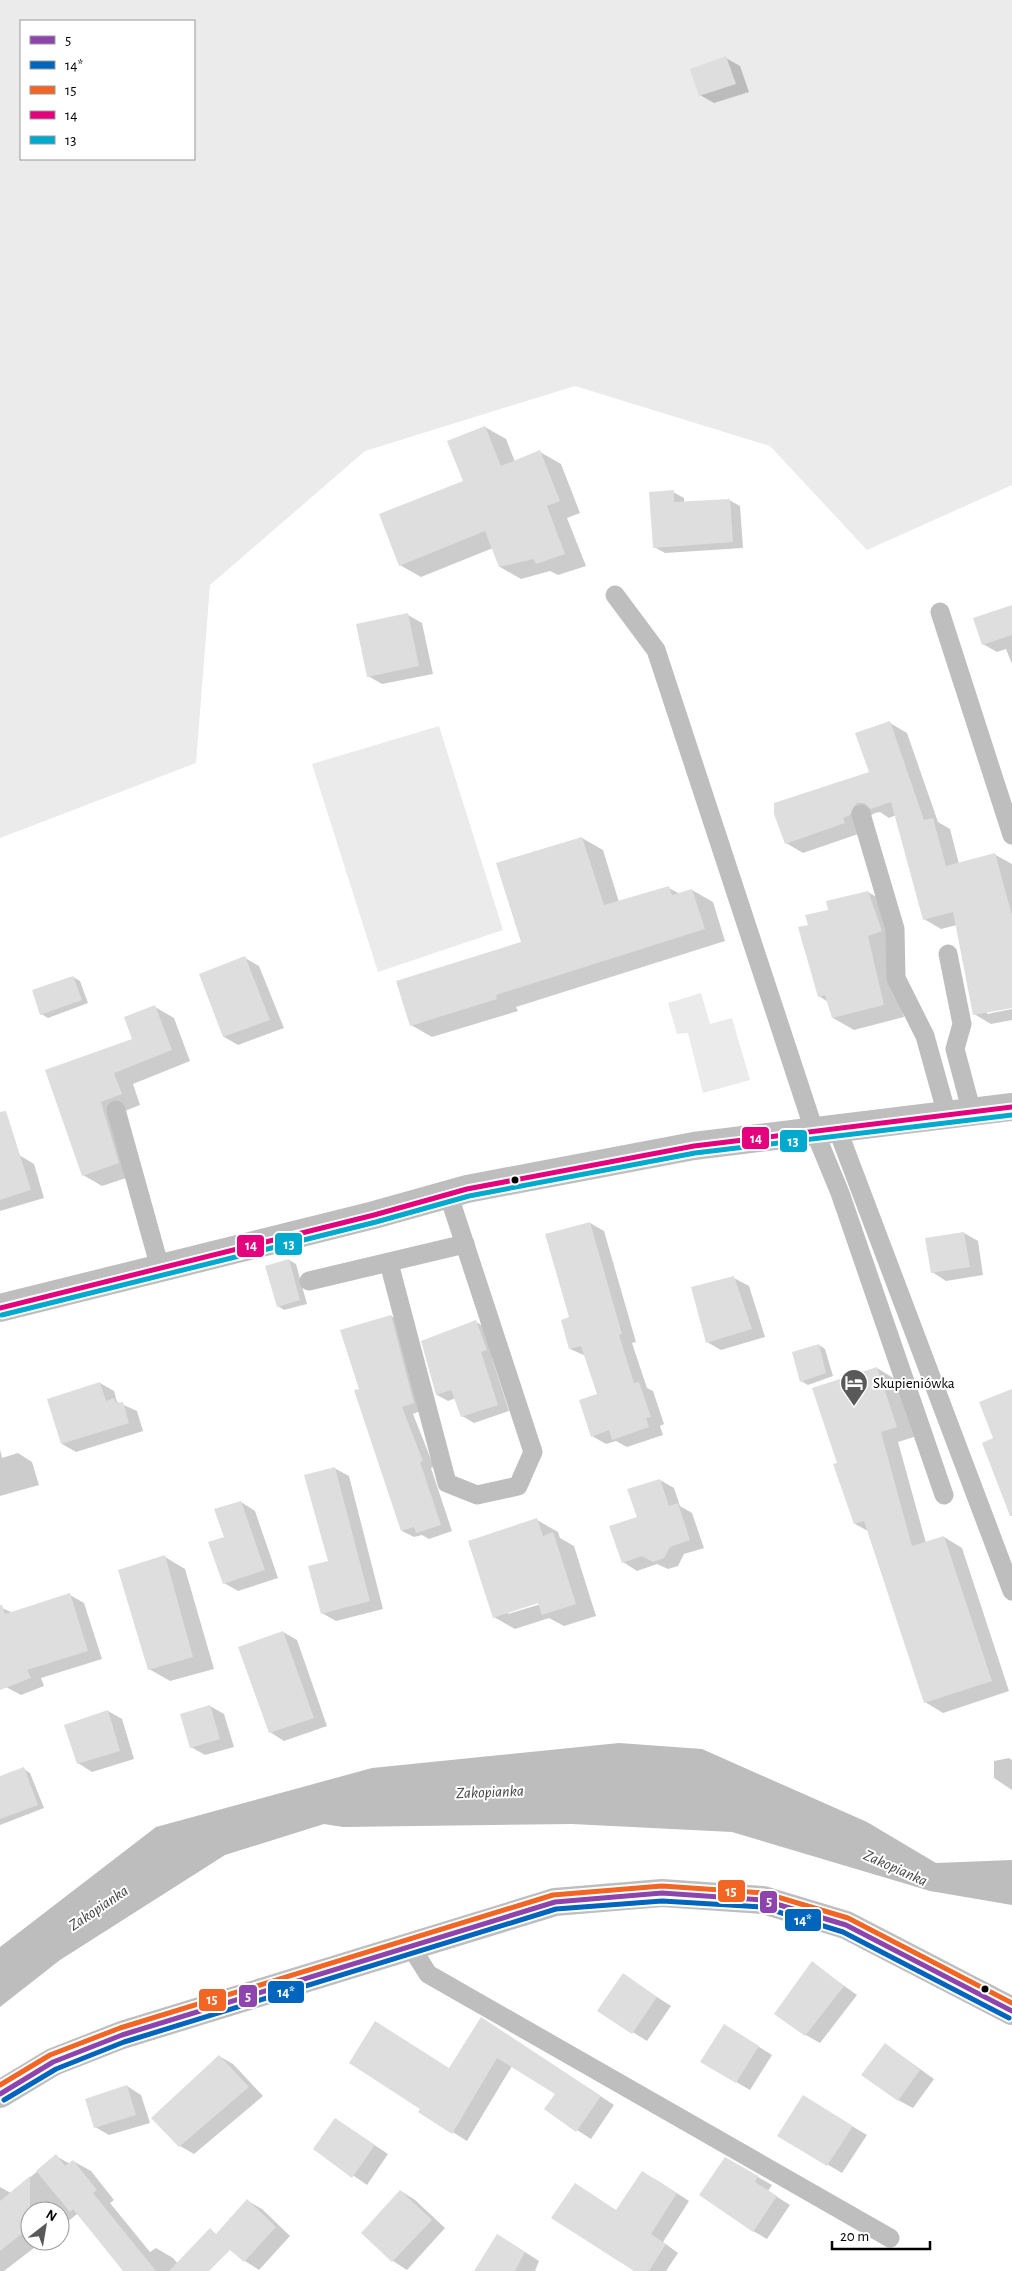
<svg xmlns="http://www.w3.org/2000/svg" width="1012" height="2271" font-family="'Alegreya Sans',sans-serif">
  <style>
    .green { fill: #ebebeb; fill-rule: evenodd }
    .water { fill: #bdbdbd }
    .shadow { fill: #0003; fill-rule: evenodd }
    .building { fill: #dedede }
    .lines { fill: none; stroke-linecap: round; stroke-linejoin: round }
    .lane { stroke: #bebebe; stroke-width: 19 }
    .street { stroke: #bebebe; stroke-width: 28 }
    .bus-1-casing { stroke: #fff; stroke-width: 9 }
    .bus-2-casing { stroke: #fff; stroke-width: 9 }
    .bus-3-casing { stroke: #fff; stroke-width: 9 }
    .bus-4-casing { stroke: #fff; stroke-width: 9 }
    .bus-5-casing { stroke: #fff; stroke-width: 9 }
    .bus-1 { stroke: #8e44ad; stroke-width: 5 }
    .bus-2 { stroke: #0065bd; stroke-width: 5 }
    .bus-3 { stroke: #f26522; stroke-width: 5 }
    .bus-4 { stroke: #e5007d; stroke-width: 5 }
    .bus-5 { stroke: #00a9ce; stroke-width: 5 }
    .bus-dot { fill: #000; stroke: #fff; stroke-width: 2 }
    .labels { text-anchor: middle; stroke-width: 4; stroke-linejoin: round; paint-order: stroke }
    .poi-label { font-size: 15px; fill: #000; stroke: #fff; text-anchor: start }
    .water-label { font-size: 16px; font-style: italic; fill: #424242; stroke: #fff }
    .line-badge { stroke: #fff; stroke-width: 2 }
    .badge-label { font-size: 14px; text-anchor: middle; font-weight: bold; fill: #fff }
  </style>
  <rect width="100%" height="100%" fill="#fff"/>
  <!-- green -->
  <g class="green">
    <path d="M0,0H1012V485L867,550L770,446L575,386L365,451L210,585L196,763L0,838ZM21,21H194V159H21Z"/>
    <path d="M439,726L503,930L378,972L312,764Z"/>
    <path d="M701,993L710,1024L732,1018L750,1080L703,1093L688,1033L677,1034L668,1003Z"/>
  </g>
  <!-- water -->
  <path class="water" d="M619,1743L702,1749L867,1822L936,1863L1012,1860V1905L930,1891L732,1832L572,1824L343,1827L324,1824L225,1855L60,1960L0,2007V1947L156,1827L372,1768Z"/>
  <!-- shadow -->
  <g class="shadow">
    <path d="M726,58L740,66L749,92L714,103L700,95Z"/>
    <path d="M485,427L506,439L515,462L540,452L561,464L580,513L567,518L586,566L558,575L550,571L521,579L500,567L493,548L421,577L400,565L465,481Z"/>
    <path d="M673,492L684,498V503L729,500L740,506L743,548L665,553L654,547Z"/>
    <path d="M1012,606V664L1006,649L997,652L983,644Z"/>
    <path d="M408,615L422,623L433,674L382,684L368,676Z"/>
    <path d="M890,723L907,733L938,822L950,829L959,864L994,854L1012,864V1007L987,1011V1014L1012,1009V1020L991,1024L974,1014L957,925L941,929L924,919L896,815L889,818L880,812L875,813L870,816L861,833L803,853L786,843L870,772Z"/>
    <path d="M582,838L603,850L619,902L669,888L680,894L692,890L713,902L725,941L516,1007L518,1011L432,1037L411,1025L522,943L498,864Z"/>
    <path d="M868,892L889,904L888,947L904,1017L854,1030L833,1018L828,1002L819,996L809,925L829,911Z"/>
    <path d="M245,958L259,966L284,1028L238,1045L224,1037Z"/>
    <path d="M73,977L80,981L88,1003L48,1018L41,1014Z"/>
    <path d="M155,1007L174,1018L190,1061L133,1084L140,1105L120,1113L138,1174L102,1186L83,1175L46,1070L134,1040Z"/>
    <path d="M19,1155L34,1164L44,1198L0,1211V1157Z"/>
    <path d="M590,1223L604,1231L636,1342L632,1343L647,1388L653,1391L664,1424L660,1426L663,1435L627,1447L616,1441L606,1444L592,1436L598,1395L586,1356L570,1349L571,1318Z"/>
    <path d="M964,1233L978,1241L983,1275L946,1281L932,1272Z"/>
    <path d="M289,1260L296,1264L307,1304L284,1310L278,1306Z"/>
    <path d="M734,1278L749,1286L765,1337L721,1350L707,1342Z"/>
    <path d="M391,1316L402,1323L425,1409L413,1414L434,1467L431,1468L452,1531L429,1539L422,1535L414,1537L402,1531L360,1389Z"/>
    <path d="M476,1322L487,1328L498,1356L492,1358L509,1411L474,1423L462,1416L456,1398L448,1401L437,1395Z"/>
    <path d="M819,1345L825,1349L833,1376L808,1385L801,1381Z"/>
    <path d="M877,1368L895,1379L914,1437L898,1442L926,1543L944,1537L962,1548L1009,1691L943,1713L925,1702L868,1531L855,1524L839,1464Z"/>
    <path d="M100,1383L114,1391L117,1402L137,1411L143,1431L76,1452L62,1444Z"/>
    <path d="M0,1449L2,1458L18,1453L32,1462L39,1485L0,1496Z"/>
    <path d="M334,1468L349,1476L383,1609L336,1621L322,1613L330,1561Z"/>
    <path d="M660,1480L674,1488L680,1506L692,1513L704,1548L684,1554L678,1566L668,1569L657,1564L637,1571L623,1562L638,1518Z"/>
    <path d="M241,1502L255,1511L278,1578L238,1591L224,1583L226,1537Z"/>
    <path d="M537,1520L558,1532L560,1538L574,1546L596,1616L564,1626L549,1618L515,1629L494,1617ZM543,1600L544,1603L508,1614V1612Z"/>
    <path d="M165,1557L185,1569L214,1669L170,1681L149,1669Z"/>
    <path d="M70,1595L84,1603L102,1659L41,1678L44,1686L21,1695L6,1687L0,1671V1607L13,1613Z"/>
    <path d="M283,1632L297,1640L327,1726L284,1741L270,1732Z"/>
    <path d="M210,1706L224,1714L234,1747L205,1755L191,1747Z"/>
    <path d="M108,1711L122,1719L134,1759L92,1772L78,1763Z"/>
    <path d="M1009,1758L1012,1760V1790L994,1778V1761Z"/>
    <path d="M24,1769L30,1773L44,1808L0,1825V1778Z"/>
    <path d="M812,1963L857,1995L820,2043L806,2035Z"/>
    <path d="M623,1975L671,2006L647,2041L599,2011Z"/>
    <path d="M495,2027L614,2105L591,2139L577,2130L557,2094L512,2066L467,2141L420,2112Z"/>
    <path d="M738,2034L772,2055L750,2090L702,2062Z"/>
    <path d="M885,2044L934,2079L913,2108L898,2100Z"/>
    <path d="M219,2056L233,2064L263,2096L194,2154L180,2146Z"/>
    <path d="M127,2086L141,2095L150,2123L109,2135L95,2127Z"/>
    <path d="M803,2097L867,2135L842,2173L779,2136Z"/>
    <path d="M335,2119L388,2154L367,2185L315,2149Z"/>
    <path d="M56,2156L70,2164L73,2161L91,2171L114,2200L110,2203L150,2252L156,2248L173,2258L184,2271H124L81,2217L77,2214L60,2228V2211H30V2241H43L4,2271H0V2187L11,2193Z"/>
    <path d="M725,2158L772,2185L768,2191L790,2205L767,2239L753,2231Z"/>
    <path d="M655,2179L689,2201L663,2242L678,2253L666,2271H636L617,2211Z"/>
    <path d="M401,2191L415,2200L445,2228L407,2270L393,2261L363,2233Z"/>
    <path d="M248,2201L262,2209L290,2236L259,2270L245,2261L216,2235Z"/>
    <path d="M498,2235L539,2261L535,2271H476Z"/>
  </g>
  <!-- building -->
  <g class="building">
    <path d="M726,56L736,84L699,96L690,69Z"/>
    <path d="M485,426L501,466L540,450L560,501L547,506L565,554L536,564L533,559L499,567L485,531L399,566L379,514L463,481L447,441Z"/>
    <path d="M674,490V502L730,499L733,542L653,548L649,492Z"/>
    <path d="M1012,605V635L982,645L973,618Z"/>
    <path d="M408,613L419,666L367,677L356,624Z"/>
    <path d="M890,721L924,820L933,818L946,866L995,853L1012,915V1008L973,1015L953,912L923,920L891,802L871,809L864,803H857L853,807L850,815L843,818L845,823L785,844L774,814V803L869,772L855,733Z"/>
    <path d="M582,837L604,905L669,886L672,895L692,889L705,929L496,995L497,999L410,1026L396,981L521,942L496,863Z"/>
    <path d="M868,891L882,931L868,936L884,1005L832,1018L825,995L818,997L798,927L808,925L805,915L828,910L826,901Z"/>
    <path d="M245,956L270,1020L223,1037L199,974Z"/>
    <path d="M73,976L82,1000L40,1015L32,990Z"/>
    <path d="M155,1005L172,1050L114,1073L122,1094L101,1102L119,1163L82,1176L45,1070L132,1039L124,1017Z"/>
    <path d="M6,1111L31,1190L0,1200V1112Z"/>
    <path d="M590,1222L622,1334L619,1335L634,1383L639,1382L651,1417L646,1418L649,1427L612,1440L609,1430L591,1437L579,1400L597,1394L581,1346L569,1349L561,1320L569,1317L545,1234Z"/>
    <path d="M964,1232L970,1267L931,1273L925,1238Z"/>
    <path d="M289,1259L300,1300L277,1307L265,1266Z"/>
    <path d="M734,1276L752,1329L706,1343L691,1287Z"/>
    <path d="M391,1315L414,1403L402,1407L423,1461L420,1462L441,1525L416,1533L414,1527L401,1531L354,1390L359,1389L340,1330Z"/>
    <path d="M476,1320L487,1350L481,1352L498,1405L461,1417L451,1390L436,1395L421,1341Z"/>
    <path d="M819,1344L826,1373L800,1382L792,1352Z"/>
    <path d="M877,1367L897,1427L881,1432L912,1546L944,1536L992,1681L924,1703L864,1521L854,1524L833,1464L837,1463L812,1388Z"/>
    <path d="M100,1382L106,1401L114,1398L116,1403L123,1402L129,1423L61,1444L47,1399Z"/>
    <path d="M1012,1389V1516H1010L982,1443L993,1438L979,1402Z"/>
    <path d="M335,1467L370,1601L321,1614L308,1566L328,1561L304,1475Z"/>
    <path d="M660,1479L669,1506L678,1503L690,1540L670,1547L664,1558L653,1562L642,1556L622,1563L609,1526L637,1517L627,1489Z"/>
    <path d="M241,1501L265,1570L223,1584L208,1542L224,1537L214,1509Z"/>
    <path d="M537,1518L543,1536L553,1532L576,1604L542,1615L538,1603L493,1618L468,1541Z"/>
    <path d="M165,1555L193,1657L148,1670L118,1570Z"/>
    <path d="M70,1593L88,1651L27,1670L31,1678L0,1690V1605H2L5,1614Z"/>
    <path d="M283,1631L314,1718L269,1733L238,1647Z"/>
    <path d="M210,1705L220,1739L190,1748L180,1714Z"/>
    <path d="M108,1710L120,1751L77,1764L64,1725Z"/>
    <path d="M24,1767L38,1805L0,1819V1776Z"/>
    <path d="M812,1961L844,1986L805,2036L774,2014Z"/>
    <path d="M623,1973L657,1997L632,2034L597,2011Z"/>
    <path d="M481,2017L601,2096L576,2132L544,2109L555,2094L497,2058L452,2134L418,2112L420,2109L349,2063L375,2021L449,2068Z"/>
    <path d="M724,2024L759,2046L736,2083L700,2062Z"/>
    <path d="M885,2043L920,2070L898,2101L861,2075Z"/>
    <path d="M219,2055L249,2087L179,2147L151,2118Z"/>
    <path d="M127,2085L136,2115L94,2128L85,2099Z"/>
    <path d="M803,2095L853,2126L827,2166L777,2136Z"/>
    <path d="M335,2118L375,2145L352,2178L313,2149Z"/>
    <path d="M56,2154L65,2166L73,2160L97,2190L93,2193L156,2271H123L73,2209L70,2212L36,2171Z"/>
    <path d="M725,2157L758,2176L755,2182L777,2196L753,2232L699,2195Z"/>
    <path d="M642,2171L677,2193L651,2234L666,2244L649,2271H634L551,2218L575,2183L616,2210Z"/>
    <path d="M30,2176V2227L0,2251V2201Z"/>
    <path d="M400,2190L432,2220L392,2262L361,2233Z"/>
    <path d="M247,2199L276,2227L244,2262L230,2250L209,2271H169L210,2228L216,2234Z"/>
    <path d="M497,2234L525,2252L515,2271H474Z"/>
  </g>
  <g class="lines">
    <!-- lane -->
    <g class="lane">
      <path d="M615,595L656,650L814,1130L840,1193L944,1495"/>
      <path d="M940,612L1012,835"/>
      <path d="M861,814L895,929L896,978L925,1036L947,1115"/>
      <path d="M948,954L962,1024L955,1049L972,1113"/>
      <path d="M116,1110L160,1268"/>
      <path d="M837,1128L1012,1591"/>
      <path d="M389,1263L447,1483L477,1495L518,1486L533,1452L448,1193"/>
      <path d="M309,1281L465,1244"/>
      <path d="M411,1947L428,1974L890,2238"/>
    </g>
    <!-- street -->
    <g class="street">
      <path d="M0,1308L374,1215L467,1189L694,1146L1012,1107"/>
      <path d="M0,2094L53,2062L122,2035L555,1902L662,1893L763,1900L846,1925L1012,2011"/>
    </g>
    <defs>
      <path id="bus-1" d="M0,2094L53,2062L122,2035L555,1902L662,1893L763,1900L846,1925L1012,2011"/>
      <path id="bus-2" d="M4,2100L56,2069L124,2042L556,1909L662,1901L762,1907L843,1932L1009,2018"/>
      <path id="bus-3" d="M0,2085L50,2055L120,2028L553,1895L662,1886L764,1893L848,1918L1012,2003"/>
      <path id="bus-4" d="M0,1308L374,1215L467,1189L694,1146L1012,1107"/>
      <path id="bus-5" d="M2,1315L376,1222L469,1196L695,1153L1012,1115"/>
    </defs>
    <!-- bus-1 casing -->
    <use href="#bus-1" class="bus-1-casing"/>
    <!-- bus-2 casing -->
    <use href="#bus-2" class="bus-2-casing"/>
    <!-- bus-3 casing -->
    <use href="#bus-3" class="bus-3-casing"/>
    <!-- bus-4 casing -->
    <use href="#bus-4" class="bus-4-casing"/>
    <!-- bus-5 casing -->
    <use href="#bus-5" class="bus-5-casing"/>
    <!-- bus-1 -->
    <use href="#bus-1" class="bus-1"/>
    <!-- bus-2 -->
    <use href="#bus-2" class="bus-2"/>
    <!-- bus-3 -->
    <use href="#bus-3" class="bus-3"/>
    <!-- bus-4 -->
    <use href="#bus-4" class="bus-4"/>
    <!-- bus-5 -->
    <use href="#bus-5" class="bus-5"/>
  </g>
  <!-- icons -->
  <defs>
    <symbol id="hotel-pin" viewBox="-11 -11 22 30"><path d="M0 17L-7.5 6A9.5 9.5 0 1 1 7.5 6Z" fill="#595959" stroke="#fff"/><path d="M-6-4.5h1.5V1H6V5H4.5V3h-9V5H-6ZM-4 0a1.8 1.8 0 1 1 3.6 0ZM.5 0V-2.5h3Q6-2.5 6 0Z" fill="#fff"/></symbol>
  </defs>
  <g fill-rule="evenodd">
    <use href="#hotel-pin" x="838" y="1367" width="32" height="43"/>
  </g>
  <!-- markers -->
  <g class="bus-dot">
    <circle cx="515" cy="1180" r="4.5"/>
    <circle cx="985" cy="1989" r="4.5"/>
  </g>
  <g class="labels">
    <!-- poi labels -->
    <g class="poi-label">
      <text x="873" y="1388">Skupieniówka</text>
    </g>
    <!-- water labels -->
    <g class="water-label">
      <text transform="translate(490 1791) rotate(-2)" y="6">Zakopianka</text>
      <text transform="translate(896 1867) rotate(24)" y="6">Zakopianka</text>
      <text transform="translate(98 1907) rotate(-34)" y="6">Zakopianka</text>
    </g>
  </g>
  <g class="line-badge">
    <rect x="741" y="1126" width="29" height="24" rx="5" fill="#e5007d"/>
    <rect x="779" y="1129" width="29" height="24" rx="5" fill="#00a9ce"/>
    <rect x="274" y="1232" width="29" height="24" rx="5" fill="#00a9ce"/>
    <rect x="236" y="1234" width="29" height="24" rx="5" fill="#e5007d"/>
    <rect x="717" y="1879" width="29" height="24" rx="5" fill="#f26522"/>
    <rect x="759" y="1890" width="19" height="24" rx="5" fill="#8e44ad"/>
    <rect x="784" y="1908" width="38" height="24" rx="5" fill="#0065bd"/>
    <rect x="267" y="1980" width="38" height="24" rx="5" fill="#0065bd"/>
    <rect x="238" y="1984" width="20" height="24" rx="5" fill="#8e44ad"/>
    <rect x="198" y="1988" width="29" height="24" rx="5" fill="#f26522"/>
  </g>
  <g class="badge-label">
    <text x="756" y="1143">14</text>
    <text x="793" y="1146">13</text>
    <text x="289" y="1249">13</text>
    <text x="251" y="1250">14</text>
    <text x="731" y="1896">15</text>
    <text x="769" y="1906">5</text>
    <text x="803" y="1925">14*</text>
    <text x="286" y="1997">14*</text>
    <text x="248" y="2001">5</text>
    <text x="212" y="2004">15</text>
  </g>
  <!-- legend -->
  <rect x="20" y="20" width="175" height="140" fill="#ffffff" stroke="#999999"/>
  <rect x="30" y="36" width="25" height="8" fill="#8e44ad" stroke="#999999"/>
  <text x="65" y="45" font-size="15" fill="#000000">5</text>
  <rect x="30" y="61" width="25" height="8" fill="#0065bd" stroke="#999999"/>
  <text x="65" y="70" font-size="15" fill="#000000">14*</text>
  <rect x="30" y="86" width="25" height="8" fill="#f26522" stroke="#999999"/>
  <text x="65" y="95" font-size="15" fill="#000000">15</text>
  <rect x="30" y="111" width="25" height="8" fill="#e5007d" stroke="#999999"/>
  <text x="65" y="120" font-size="15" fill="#000000">14</text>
  <rect x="30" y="136" width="25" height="8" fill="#00a9ce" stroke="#999999"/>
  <text x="65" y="145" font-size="15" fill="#000000">13</text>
  <!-- north arrow -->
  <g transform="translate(45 2226) rotate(31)"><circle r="24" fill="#ffffff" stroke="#999999"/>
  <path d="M0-4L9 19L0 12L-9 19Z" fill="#595959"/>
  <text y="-8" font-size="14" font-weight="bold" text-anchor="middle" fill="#000000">N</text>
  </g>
  <!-- scale -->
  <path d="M832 2241v8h98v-8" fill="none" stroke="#000000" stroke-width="2.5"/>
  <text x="840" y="2241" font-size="15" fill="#000000" stroke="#ffffff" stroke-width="4" paint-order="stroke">20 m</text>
</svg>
